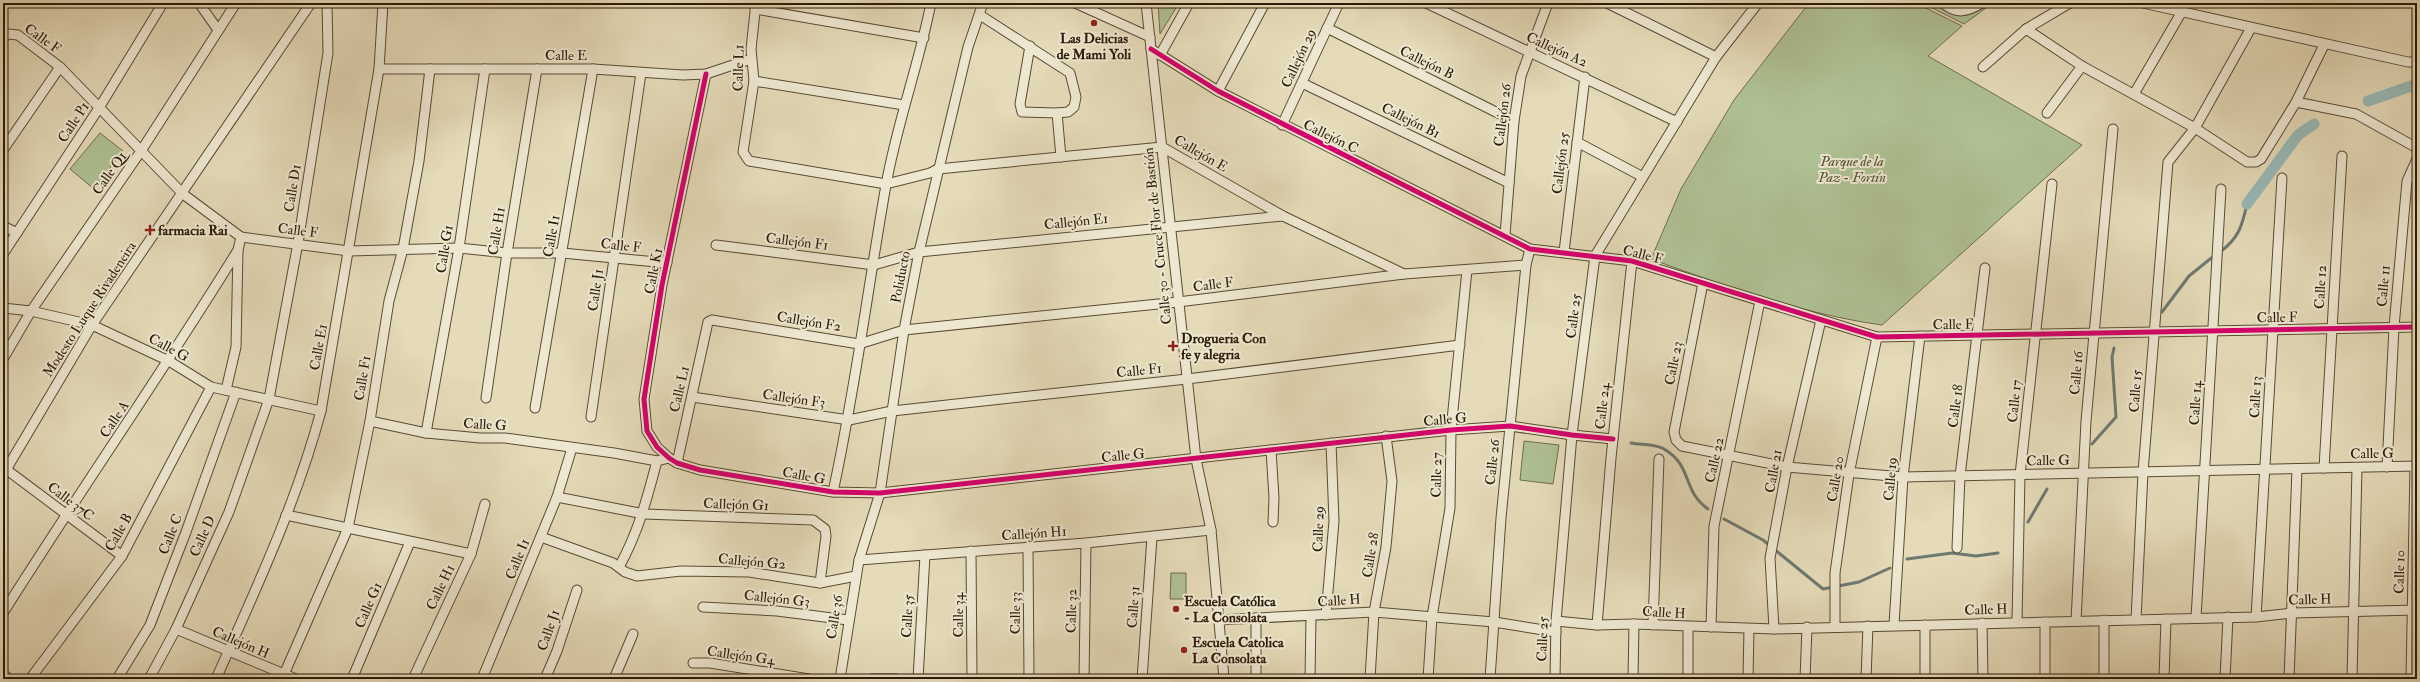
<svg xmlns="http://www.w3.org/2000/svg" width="2420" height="682" font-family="'IM FELL Double Pica',serif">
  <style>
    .green { fill: #afc194; stroke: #6e6e4e }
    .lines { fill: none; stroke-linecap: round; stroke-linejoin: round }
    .stream { stroke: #6d7971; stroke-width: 3 }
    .canal { stroke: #98b9b7; stroke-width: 11 }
    .street-casing { stroke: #5a4a34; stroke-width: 11 }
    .street { stroke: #eee8d2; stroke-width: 9 }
    .cycleway-casing { stroke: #eee8d2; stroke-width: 8 }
    .cycleway { stroke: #d6006c; stroke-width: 5 }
    .poi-dot { fill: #8f2418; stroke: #eee8d2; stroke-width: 1.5 }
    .labels { text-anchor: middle; stroke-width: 4; stroke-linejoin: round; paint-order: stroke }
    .street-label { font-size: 14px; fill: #2c1a07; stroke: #eee8d2 }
    .poi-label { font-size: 14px; font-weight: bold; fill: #2c1a07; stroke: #eee8d2; text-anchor: start }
    .park-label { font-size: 14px; font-style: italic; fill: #534c31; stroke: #eee8d2 }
  </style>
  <rect width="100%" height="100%" fill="#e5dbb9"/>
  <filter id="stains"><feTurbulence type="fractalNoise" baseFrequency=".005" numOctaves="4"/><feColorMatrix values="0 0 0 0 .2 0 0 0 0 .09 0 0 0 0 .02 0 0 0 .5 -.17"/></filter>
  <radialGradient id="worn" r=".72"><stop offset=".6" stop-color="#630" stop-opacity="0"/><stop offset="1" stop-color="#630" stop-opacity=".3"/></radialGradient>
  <!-- green -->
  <g class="green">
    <path d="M1158,3H1179L1160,34Z"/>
    <path d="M1809,3H1916L1962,26L1928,56L2082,145L1882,325C1803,314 1725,286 1651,259L1681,189L1734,100Z"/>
    <path d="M1922,3H1993L1964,24Z"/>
    <path d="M100,133L123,151L94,189L70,169Z"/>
    <path d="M1524,441L1559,445L1553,484L1520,480Z"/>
    <path d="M1171,573H1186V599H1170Z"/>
  </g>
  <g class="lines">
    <!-- stream -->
    <g class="stream">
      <path d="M3,11L10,3"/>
      <path d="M2220,252C2239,238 2242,226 2247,204"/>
      <path d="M2162,312L2189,276L2215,255"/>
      <path d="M1631,443C1641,445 1656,444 1664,449C1693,466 1682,491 1708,509"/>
      <path d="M2092,444L2116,417L2112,357L2114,348"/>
      <path d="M1724,519L1763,540L1823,589L1859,582L1890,568"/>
      <path d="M2028,522L2047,489"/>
      <path d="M1907,559L1952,553L1976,556L1998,553"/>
    </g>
    <!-- canal -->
    <g class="canal">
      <path d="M2368,101L2417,84"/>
      <path d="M2247,204L2298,135L2314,124"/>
    </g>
    <defs>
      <g id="street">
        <path d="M199,3L218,30"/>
        <path d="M756,3L751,49L754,81L743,152L749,161L886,184L930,173L938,169L1162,147L1283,216L1404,274"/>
        <path d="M1075,3L1150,37"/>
        <path d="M1146,3L1196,459L1211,530L1224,679"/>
        <path d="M1426,3L1677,122"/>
        <path d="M1607,3L1716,57"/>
        <path d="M1943,3C1956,15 1967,12 1982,3"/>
        <path d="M2143,3L2408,62H2417"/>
        <path d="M755,9L924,38"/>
        <path d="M980,15L1070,73L1076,97L1074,107L1068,112L1057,113L1022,112L1020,104L1030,46"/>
        <path d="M1327,28L1514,121"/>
        <path d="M2026,29L2082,66L2195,128L2251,28"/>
        <path d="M3,38L8,34L18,35L60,67L183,194L241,237L349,251L459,248L507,253H562L667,263"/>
        <path d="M1151,49L1218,91L1530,249L1632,261L1877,337L2417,327"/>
        <path d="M1160,55L1189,3"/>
        <path d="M1983,67L2026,29L2070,3"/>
        <path d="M379,69H593L683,75L706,74L751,59"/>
        <path d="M706,74L662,285L644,399L647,431L657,447L669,458L677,463L700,470L833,492L880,493L1451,430L1510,426L1572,435L1613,439"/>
        <path d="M754,81L904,105"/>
        <path d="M1302,83L1509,183"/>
        <path d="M1218,91L1265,3"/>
        <path d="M2134,94L2181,13"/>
        <path d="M2296,102L2356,114L2417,148"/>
        <path d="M1057,113L1061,157"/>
        <path d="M2047,113L2082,66"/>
        <path d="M1282,125L1339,3"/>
        <path d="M1577,142L1643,177"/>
        <path d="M3,150L60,67"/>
        <path d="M3,226L17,233"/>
        <path d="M1505,235L1514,121L1521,76L1548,3"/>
        <path d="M716,245L874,265L919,252L1283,216"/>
        <path d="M1564,252L1585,77"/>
        <path d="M3,254L99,108L163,3"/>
        <path d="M1703,283L1674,432L1676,440L1682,446L1787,467L1903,477L2417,466"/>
        <path d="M3,308L31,311L92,325L169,361L211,387L321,411"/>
        <path d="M3,359L31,311L141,151L236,3"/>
        <path d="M226,390L236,347L238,250"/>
        <path d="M692,397L849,420L892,411L1187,379L1460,345"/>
        <path d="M486,398L507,253L537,69"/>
        <path d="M535,408L593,69"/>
        <path d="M591,417L641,73"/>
        <path d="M370,421L426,433L480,438H505L614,453L657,461L669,458"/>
        <path d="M426,433L459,248L485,69"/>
        <path d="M1271,450L1274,498L1273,522"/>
        <path d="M677,463L708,322L712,320L859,344L904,330L1178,302L1404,274L1526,265"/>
        <path d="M3,467L122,556"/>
        <path d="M2387,467L2394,327L2407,181L2417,159"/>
        <path d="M2324,468L2342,156"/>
        <path d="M3,475L92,325L311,3"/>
        <path d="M833,492C855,391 868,287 886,185C897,123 919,64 931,3"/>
        <path d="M557,497L644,514L813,520L825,529L826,536L820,583"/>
        <path d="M286,515L471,554"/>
        <path d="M541,537L613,563L625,572L637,576L681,571L749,572L820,583L856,576"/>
        <path d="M1028,547L1029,679"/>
        <path d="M1957,548L1960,476L1985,268"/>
        <path d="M971,551L972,679"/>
        <path d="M859,560L1086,543L1211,530"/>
        <path d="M619,567C638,533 647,499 657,461"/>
        <path d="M703,607L777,611L848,620"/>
        <path d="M3,613C80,491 162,373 238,250L241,237"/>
        <path d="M1326,615L1334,521L1331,443"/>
        <path d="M2256,617L2282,178"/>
        <path d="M1256,618V679"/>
        <path d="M2196,618L2221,189"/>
        <path d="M1219,620L1374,612L1494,622L1556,632"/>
        <path d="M2104,620V679"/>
        <path d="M2136,620L2143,472L2168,162L2195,128L2247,162H2256L2261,159L2296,102L2324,45"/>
        <path d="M1556,621L1597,625L1634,624L1774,629L2256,617L2292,613L2417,610"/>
        <path d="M2076,621L2086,421L2113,129"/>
        <path d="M2017,622L2020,475L2052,184"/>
        <path d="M1982,623L1983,679"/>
        <path d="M1597,625L1611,458L1632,261"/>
        <path d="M1653,625L1659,459"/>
        <path d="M1894,625L1903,477L1920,336"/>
        <path d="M1925,625V679"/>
        <path d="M1711,627L1714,526L1760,301"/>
        <path d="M1835,627V573L1849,474L1877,337"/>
        <path d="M176,629L296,679"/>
        <path d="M1774,629L1770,558L1787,467L1821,320"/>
        <path d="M693,663H710L809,679"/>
        <path d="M3,674L9,679"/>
        <path d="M30,679L122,556L211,387"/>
        <path d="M117,679L150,625L186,532L236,392"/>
        <path d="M149,679L176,629L229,512L269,399L298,243L328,53L327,3"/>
        <path d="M216,679C255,591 296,504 321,411L379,69L383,3"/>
        <path d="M282,679L348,528L370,421L389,301L403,249L419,161L430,69"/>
        <path d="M352,679L410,542"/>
        <path d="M413,679L471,554L485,504"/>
        <path d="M482,679L557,497L572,448"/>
        <path d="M545,679L557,651L577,590"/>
        <path d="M614,679L633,634"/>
        <path d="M840,679L859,560L880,493L904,330L919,252L968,47L983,3"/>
        <path d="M871,679H897"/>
        <path d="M918,679L925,555"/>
        <path d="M1084,679L1086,543"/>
        <path d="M1142,679L1152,537"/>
        <path d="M1310,679L1311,616"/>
        <path d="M1370,679L1374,612L1386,547L1392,481L1386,436"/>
        <path d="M1428,679L1432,617L1450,508L1451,430L1467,270"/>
        <path d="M1490,679L1501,518L1526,265L1530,249"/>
        <path d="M1555,679L1556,621L1572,435L1595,256L1716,57L1758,3"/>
        <path d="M1633,679L1634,624"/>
        <path d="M1688,679V627"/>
        <path d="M1748,679L1749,629"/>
        <path d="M1805,679L1807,627"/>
        <path d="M1866,679L1868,626"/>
        <path d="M2045,679V622"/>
        <path d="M2164,679L2166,619"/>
        <path d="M2225,679L2228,617"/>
        <path d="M2289,679L2297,469"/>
        <path d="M2352,679L2357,468"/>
        <path d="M2411,679L2415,466"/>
      </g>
    </defs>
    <!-- street casing -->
    <use href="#street" class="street-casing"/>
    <!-- street -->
    <use href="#street" class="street"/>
    <defs>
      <g id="cycleway">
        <path d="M1151,49L1218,91L1530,249L1632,261L1877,337L2417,327"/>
        <path d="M706,74L662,285L644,399L647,431L657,447L669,458L677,463L700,470L833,492L880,493L1451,430L1510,426L1572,435L1613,439"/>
      </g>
    </defs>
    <!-- cycleway casing -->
    <use href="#cycleway" class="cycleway-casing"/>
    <!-- cycleway -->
    <use href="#cycleway" class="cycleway"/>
  </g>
  <!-- markers -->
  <g class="poi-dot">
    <circle cx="1094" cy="23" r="4"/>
    <path d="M148 224h4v4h4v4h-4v4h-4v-4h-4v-4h4z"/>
    <path d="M1171 340h4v4h4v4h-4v4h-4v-4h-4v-4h4z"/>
    <circle cx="1176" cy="609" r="4"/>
    <circle cx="1184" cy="650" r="4"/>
  </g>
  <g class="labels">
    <!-- street labels -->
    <g class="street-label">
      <text transform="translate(43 38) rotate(35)" y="5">Calle F</text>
      <text transform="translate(1557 49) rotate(24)" y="5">Callejón A2</text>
      <text x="566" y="60">Calle E</text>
      <text transform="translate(1298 58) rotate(-65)" y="5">Callejón 29</text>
      <text transform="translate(1427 62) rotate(26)" y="5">Callejón B</text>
      <text transform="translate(738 68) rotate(-89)" y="5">Calle L1</text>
      <text transform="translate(1502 115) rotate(-83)" y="5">Callejón 26</text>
      <text transform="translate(1411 120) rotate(26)" y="5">Callejón B1</text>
      <text transform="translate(73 122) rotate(-57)" y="5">Calle P1</text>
      <text transform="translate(1331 136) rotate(26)" y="5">Callejón C</text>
      <text transform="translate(1201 153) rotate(30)" y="5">Callejón E</text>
      <text transform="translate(1560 163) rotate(-83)" y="5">Callejón 25</text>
      <text transform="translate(109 173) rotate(-55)" y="5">Calle Q1</text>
      <text transform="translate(292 188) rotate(-81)" y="5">Calle D1</text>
      <text transform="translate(1076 221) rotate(-6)" y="5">Callejón E1</text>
      <text transform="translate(298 230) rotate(7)" y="5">Calle F</text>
      <text transform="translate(496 231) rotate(-81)" y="5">Calle H1</text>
      <text transform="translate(551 236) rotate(-80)" y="5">Calle I1</text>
      <text transform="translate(1157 236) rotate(-96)" y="5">Calle 30 - Cruce Flor de Bastión</text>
      <text transform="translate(797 241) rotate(7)" y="5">Callejón F1</text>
      <text transform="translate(621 245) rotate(6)" y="5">Calle F</text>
      <text transform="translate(444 249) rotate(-81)" y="5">Calle G1</text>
      <text transform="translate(1643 254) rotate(14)" y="5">Calle F</text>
      <text transform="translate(653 271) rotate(-79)" y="5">Calle K1</text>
      <text transform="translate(900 277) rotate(-79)" y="5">Poliducto</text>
      <text transform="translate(1213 284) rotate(-7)" y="5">Calle F</text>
      <text transform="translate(2383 286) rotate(-85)" y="5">Calle 11</text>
      <text transform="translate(2320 287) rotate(-87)" y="5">Calle 12</text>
      <text transform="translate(595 290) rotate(-82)" y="5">Calle J1</text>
      <text transform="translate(89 309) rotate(-57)" y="5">Modesto Luque Rivadeneira</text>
      <text transform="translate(1573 316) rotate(-83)" y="5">Calle 25</text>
      <text transform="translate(2277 317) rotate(-1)" y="5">Calle F</text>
      <text transform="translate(809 321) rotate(9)" y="5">Callejón F2</text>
      <text transform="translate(1953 324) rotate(-1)" y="5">Calle F</text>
      <text transform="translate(169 347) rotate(28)" y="5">Calle G</text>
      <text transform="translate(318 347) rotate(-80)" y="5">Calle E1</text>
      <text transform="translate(1673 363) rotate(-79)" y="5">Calle 23</text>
      <text transform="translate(1139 370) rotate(-6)" y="5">Calle F1</text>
      <text transform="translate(2076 373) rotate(-85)" y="5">Calle 16</text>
      <text transform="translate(362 378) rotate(-81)" y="5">Calle F1</text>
      <text transform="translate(679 389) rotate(-77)" y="5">Calle L1</text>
      <text transform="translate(2135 391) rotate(-86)" y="5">Calle 15</text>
      <text transform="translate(2255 397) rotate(-87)" y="5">Calle 13</text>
      <text transform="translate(794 398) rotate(8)" y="5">Callejón F3</text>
      <text transform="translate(2014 401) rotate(-84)" y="5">Calle 17</text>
      <text transform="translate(2195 403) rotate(-87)" y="5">Calle 14</text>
      <text transform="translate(1602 406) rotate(-84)" y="5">Calle 24</text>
      <text transform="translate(1955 406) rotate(-83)" y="5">Calle 18</text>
      <text transform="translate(114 419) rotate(-56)" y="5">Calle A</text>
      <text transform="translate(1445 419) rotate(-5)" y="5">Calle G</text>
      <text transform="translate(485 424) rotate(3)" y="5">Calle G</text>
      <text transform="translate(2372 453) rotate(-1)" y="5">Calle G</text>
      <text transform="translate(1123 455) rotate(-6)" y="5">Calle G</text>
      <text transform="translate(1714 460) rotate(-78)" y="5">Calle 22</text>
      <text transform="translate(2048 460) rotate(-1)" y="5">Calle G</text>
      <text transform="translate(1492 462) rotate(-84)" y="5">Calle 26</text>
      <text transform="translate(1773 471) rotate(-80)" y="5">Calle 21</text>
      <text transform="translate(804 475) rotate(10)" y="5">Calle G</text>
      <text transform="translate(1436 475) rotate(-89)" y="5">Calle 27</text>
      <text transform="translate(1835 479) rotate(-81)" y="5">Calle 20</text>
      <text transform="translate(1890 479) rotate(-85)" y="5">Calle 19</text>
      <text transform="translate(71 501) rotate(37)" y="5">Calle 37C</text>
      <text transform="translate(736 504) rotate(2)" y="5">Callejón G1</text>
      <text transform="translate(1318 529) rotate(-88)" y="5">Calle 29</text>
      <text transform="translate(118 532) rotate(-61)" y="5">Calle B</text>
      <text transform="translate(1034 533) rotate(-4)" y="5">Callejón H1</text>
      <text transform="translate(170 534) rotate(-69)" y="5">Calle C</text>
      <text transform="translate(202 536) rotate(-66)" y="5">Calle D</text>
      <text transform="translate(1370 555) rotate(-81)" y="5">Calle 28</text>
      <text transform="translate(517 559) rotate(-68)" y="5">Calle I1</text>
      <text transform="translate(752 561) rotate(5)" y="5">Callejón G2</text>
      <text transform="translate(2399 572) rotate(-89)" y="5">Calle 10</text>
      <text transform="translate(440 587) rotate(-65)" y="5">Calle H1</text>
      <text transform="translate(777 598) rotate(6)" y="5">Callejón G3</text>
      <text transform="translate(2310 599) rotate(-2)" y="5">Calle H</text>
      <text transform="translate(1339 600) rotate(-4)" y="5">Calle H</text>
      <text transform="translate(368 605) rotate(-67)" y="5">Calle G1</text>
      <text transform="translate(1133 607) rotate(-86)" y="5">Calle 31</text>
      <text transform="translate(1986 609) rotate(-2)" y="5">Calle H</text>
      <text transform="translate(1071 611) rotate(-89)" y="5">Calle 32</text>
      <text transform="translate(1664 612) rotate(3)" y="5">Calle H</text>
      <text transform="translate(1015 613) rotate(-90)" y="5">Calle 33</text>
      <text transform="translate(958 615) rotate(-90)" y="5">Calle 34</text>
      <text transform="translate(907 616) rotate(-87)" y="5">Calle 35</text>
      <text transform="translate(834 617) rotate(-81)" y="5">Calle 36</text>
      <text transform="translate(548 630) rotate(-71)" y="5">Calle J1</text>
      <text transform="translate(1542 639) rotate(-88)" y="5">Calle 25</text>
      <text transform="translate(241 642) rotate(23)" y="5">Callejón H</text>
      <text transform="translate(741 655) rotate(8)" y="5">Callejón G4</text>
    </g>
    <!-- poi labels -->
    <g class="poi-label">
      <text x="1094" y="43" text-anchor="middle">Las Delicias<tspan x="1094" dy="16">de Mami Yoli</tspan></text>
      <text x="158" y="235">farmacia Rai</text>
      <text x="1181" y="343">Drogueria Con<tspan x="1181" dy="16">fe y alegria</tspan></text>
      <text x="1184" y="606">Escuela Católica<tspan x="1184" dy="16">- La Consolata</tspan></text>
      <text x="1192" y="647">Escuela Catolica<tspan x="1192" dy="16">La Consolata</tspan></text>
    </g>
    <!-- park labels -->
    <g class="park-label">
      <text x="1852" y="166">Parque de la<tspan x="1852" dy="16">Paz - Fortín</tspan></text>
    </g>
  </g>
  <!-- margin -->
  <rect width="2420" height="682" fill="none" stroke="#e5dbb9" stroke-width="16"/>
  <rect x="4" y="4" width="2412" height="674" fill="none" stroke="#2c1a07" stroke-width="2"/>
  <rect x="8" y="8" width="2404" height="666" fill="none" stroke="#2c1a07"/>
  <rect width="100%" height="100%" filter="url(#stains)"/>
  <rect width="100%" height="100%" fill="url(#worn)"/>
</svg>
